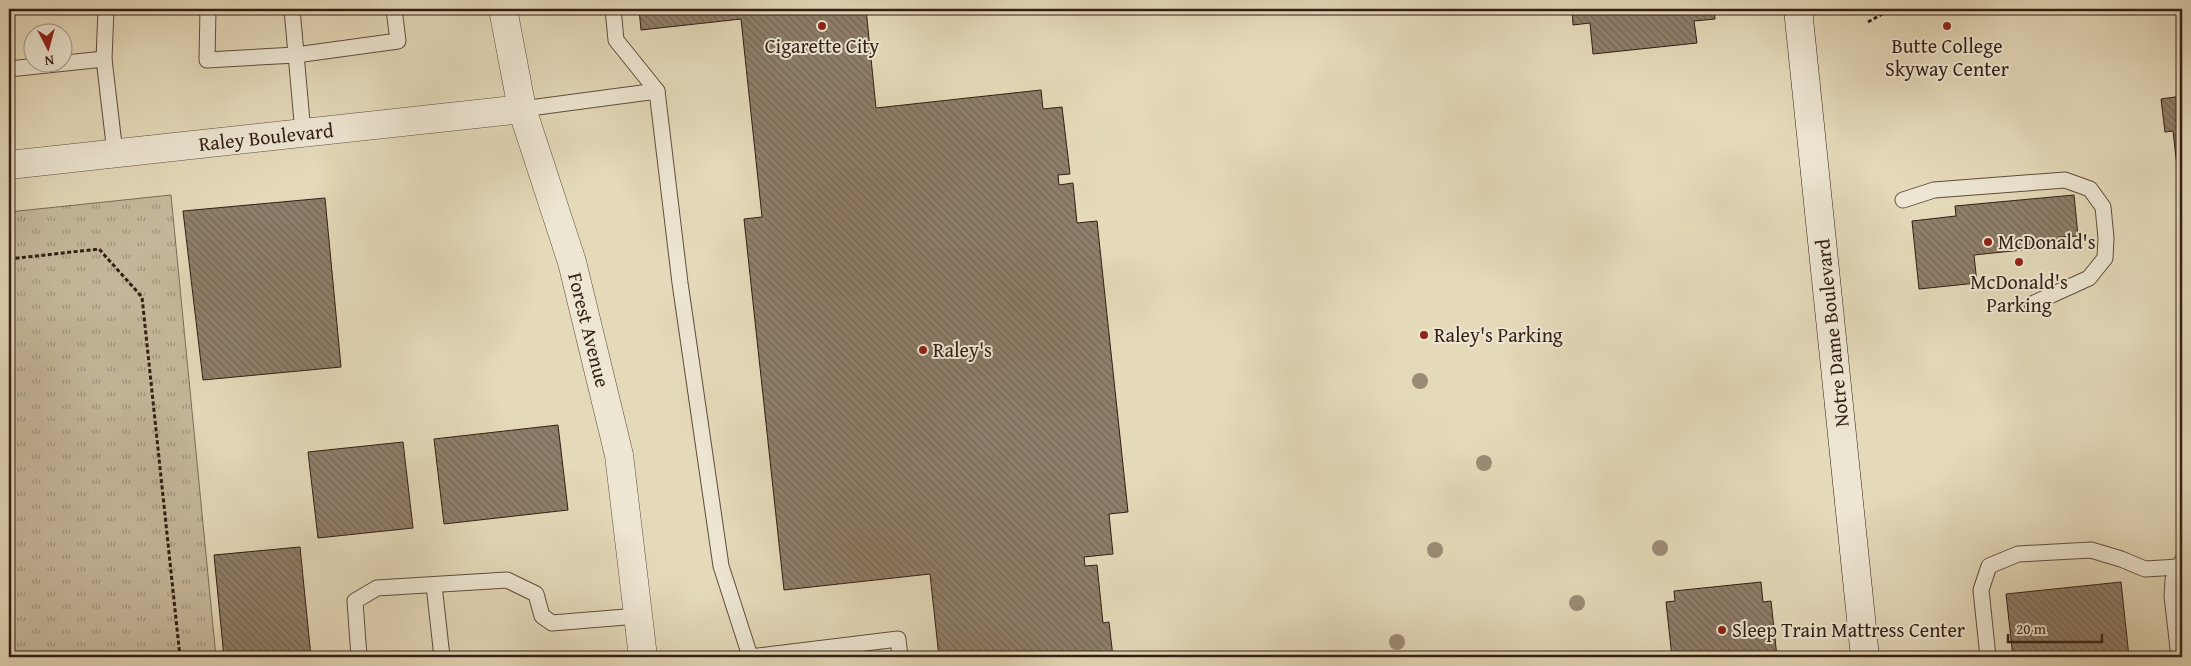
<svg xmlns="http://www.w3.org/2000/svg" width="2191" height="666" font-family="'Gentium Book Plus',serif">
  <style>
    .grass { fill: url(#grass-tufts); stroke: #7c6c58 }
    .building { fill: url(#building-back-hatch); stroke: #331e14 }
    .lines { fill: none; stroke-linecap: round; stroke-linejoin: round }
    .lane-casing { stroke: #5f4d3d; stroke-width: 17 }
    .street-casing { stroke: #5f4d3d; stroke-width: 29 }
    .secondary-casing { stroke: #331e14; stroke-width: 29 }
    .path { stroke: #331e14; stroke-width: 3; stroke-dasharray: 4 2.5; stroke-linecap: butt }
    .lane { stroke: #ede6d2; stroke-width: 15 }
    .street { stroke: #ede6d2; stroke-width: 28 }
    .secondary { stroke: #ede6d2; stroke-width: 28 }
    .tree { fill: #9b8b75 }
    .poi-dot { fill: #8f2418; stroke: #ede6d2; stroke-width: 2 }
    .labels { text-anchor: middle; stroke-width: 4; stroke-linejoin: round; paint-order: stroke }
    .poi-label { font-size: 20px; fill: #331e14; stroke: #ede6d2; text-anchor: start }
    .street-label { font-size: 20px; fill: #331e14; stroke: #ede6d2 }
  </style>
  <defs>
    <pattern id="grass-tufts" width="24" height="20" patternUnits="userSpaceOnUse" patternTransform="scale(1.25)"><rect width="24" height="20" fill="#c6b99d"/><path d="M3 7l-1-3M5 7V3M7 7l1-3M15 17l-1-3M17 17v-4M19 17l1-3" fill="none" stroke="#a1967f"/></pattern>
    <pattern id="building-back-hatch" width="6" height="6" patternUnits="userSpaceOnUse" patternTransform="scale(1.25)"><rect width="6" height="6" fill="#8f7f6a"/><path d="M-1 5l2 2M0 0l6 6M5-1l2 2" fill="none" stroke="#756756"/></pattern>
  </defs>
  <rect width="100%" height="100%" fill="#e4d9b9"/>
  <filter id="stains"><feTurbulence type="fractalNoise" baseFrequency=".004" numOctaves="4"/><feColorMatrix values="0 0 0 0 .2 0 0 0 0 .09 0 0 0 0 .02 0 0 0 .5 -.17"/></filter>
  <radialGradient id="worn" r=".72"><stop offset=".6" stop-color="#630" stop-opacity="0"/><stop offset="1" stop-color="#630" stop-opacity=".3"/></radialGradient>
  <!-- grass -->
  <path class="grass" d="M171,195L216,657H9V212Z"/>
  <!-- building -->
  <g class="building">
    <path d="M639,9H866L876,108L1041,90L1043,109L1062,107L1070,174L1058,175L1059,185L1073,183L1077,223L1097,221L1128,512L1109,514L1113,554L1084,557L1085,566L1097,565L1103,623L1109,622L1113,657H939L930,574L784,590L744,219L762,217L741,19L641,30Z"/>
    <path d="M1572,9H1714L1715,19L1694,21L1697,43L1593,54L1590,23L1573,25Z"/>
    <path d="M2182,96V192L2180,193L2173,131L2165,132L2161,99Z"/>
    <path d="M2074,195L2078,236L2060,237L2061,246L1974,255L1977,283L1919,289L1912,221L1956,216L1955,206Z"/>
    <path d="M325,198L341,367L203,380L183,211Z"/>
    <path d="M558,425L568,510L444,524L434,439Z"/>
    <path d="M403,442L413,528L318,538L308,452Z"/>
    <path d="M300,547L311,657H224L214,555Z"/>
    <path d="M1761,582L1763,602L1771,601L1777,657H1672L1666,602L1675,601L1674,591Z"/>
    <path d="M2121,582L2129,657H2013L2006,594Z"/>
  </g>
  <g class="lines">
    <defs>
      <g id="lane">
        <path d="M106,9L104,59L115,153"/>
        <path d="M208,9L207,60L296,55L398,41L394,9"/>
        <path d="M292,9L303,133"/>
        <path d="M613,9L616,40L657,91"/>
        <path d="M9,69L104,59"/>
        <path d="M522,109L657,91L680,283L721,566L750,656"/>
        <path d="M1903,200L1934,190L2065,180L2090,189L2103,207L2106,238L2105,258L2089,278L2032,304"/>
        <path d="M434,585L442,657"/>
        <path d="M359,657L355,601L377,588L507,580L536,594L542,616L552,623L638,616"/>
        <path d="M750,657L898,639L900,657"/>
        <path d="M1988,657L1981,590L1989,566L2018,554L2091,550L2121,559L2145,569L2179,567"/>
        <path d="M2179,657L2172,596L2173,580L2182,561"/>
      </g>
      <g id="street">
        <path d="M503,9L522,109L572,262L619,455L643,657"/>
        <path d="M9,165L522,109"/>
      </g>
      <path id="secondary" d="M1798,9L1865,657"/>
    </defs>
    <!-- lane casing -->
    <use href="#lane" class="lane-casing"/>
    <!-- street casing -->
    <use href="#street" class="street-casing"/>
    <!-- secondary casing -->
    <use href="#secondary" class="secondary-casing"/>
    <!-- path -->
    <g class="path">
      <path d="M1868,22L1891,9"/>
      <path d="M9,259L99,249L142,297L180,657"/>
    </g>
    <!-- lane -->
    <use href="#lane" class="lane"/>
    <!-- street -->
    <use href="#street" class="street"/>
    <!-- secondary -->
    <use href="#secondary" class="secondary"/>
  </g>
  <!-- trees -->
  <g class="tree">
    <circle cx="1420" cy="381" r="8"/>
    <circle cx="1484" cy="463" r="8"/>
    <circle cx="1660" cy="548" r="8"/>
    <circle cx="1435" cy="550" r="8"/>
    <circle cx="1577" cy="603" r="8"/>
    <circle cx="1397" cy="642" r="8"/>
  </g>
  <!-- markers -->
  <g class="poi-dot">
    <circle cx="822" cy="26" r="5"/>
    <circle cx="1947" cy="26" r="5"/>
    <circle cx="1988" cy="242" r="5"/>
    <circle cx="2019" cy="262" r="5"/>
    <circle cx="1424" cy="335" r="5"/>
    <circle cx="923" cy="350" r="5"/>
    <circle cx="1722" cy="630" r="5"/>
  </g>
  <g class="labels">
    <!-- poi labels -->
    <g class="poi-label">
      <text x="822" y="53" text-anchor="middle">Cigarette City</text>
      <text x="1947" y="53" text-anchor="middle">Butte College<tspan x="1947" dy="23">Skyway Center</tspan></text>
      <text x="1998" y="249">McDonald's</text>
      <text x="2019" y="289" text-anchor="middle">McDonald's<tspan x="2019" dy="23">Parking</tspan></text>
      <text x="1434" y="342">Raley's Parking</text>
      <text x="933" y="357">Raley's</text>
      <text x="1732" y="637">Sleep Train Mattress Center</text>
    </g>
    <!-- street labels -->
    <g class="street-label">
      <text transform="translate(266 137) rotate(-6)" y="7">Raley Boulevard</text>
      <text transform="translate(589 330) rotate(76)" y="7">Forest Avenue</text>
      <text transform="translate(1832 333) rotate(-96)" y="7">Notre Dame Boulevard</text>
    </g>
  </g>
  <!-- margin -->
  <rect width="2191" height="666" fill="none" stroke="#e4d9b9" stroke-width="30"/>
  <rect x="10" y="10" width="2171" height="646" fill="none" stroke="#331e14" stroke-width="2.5"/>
  <rect x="15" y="15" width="2161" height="636" fill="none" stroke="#331e14"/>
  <!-- north arrow -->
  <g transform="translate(48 48) rotate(174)"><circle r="24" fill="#ede6d2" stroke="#a39686"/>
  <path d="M0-4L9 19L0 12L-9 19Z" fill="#8f2418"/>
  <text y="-8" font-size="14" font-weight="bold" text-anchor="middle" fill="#331e14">N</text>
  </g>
  <!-- scale -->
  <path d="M2008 634v8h94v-8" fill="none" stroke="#331e14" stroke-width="2.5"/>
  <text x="2016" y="634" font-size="15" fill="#331e14" stroke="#ede6d2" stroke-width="4" paint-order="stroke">20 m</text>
  <rect width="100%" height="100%" filter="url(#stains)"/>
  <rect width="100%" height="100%" fill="url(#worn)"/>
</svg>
